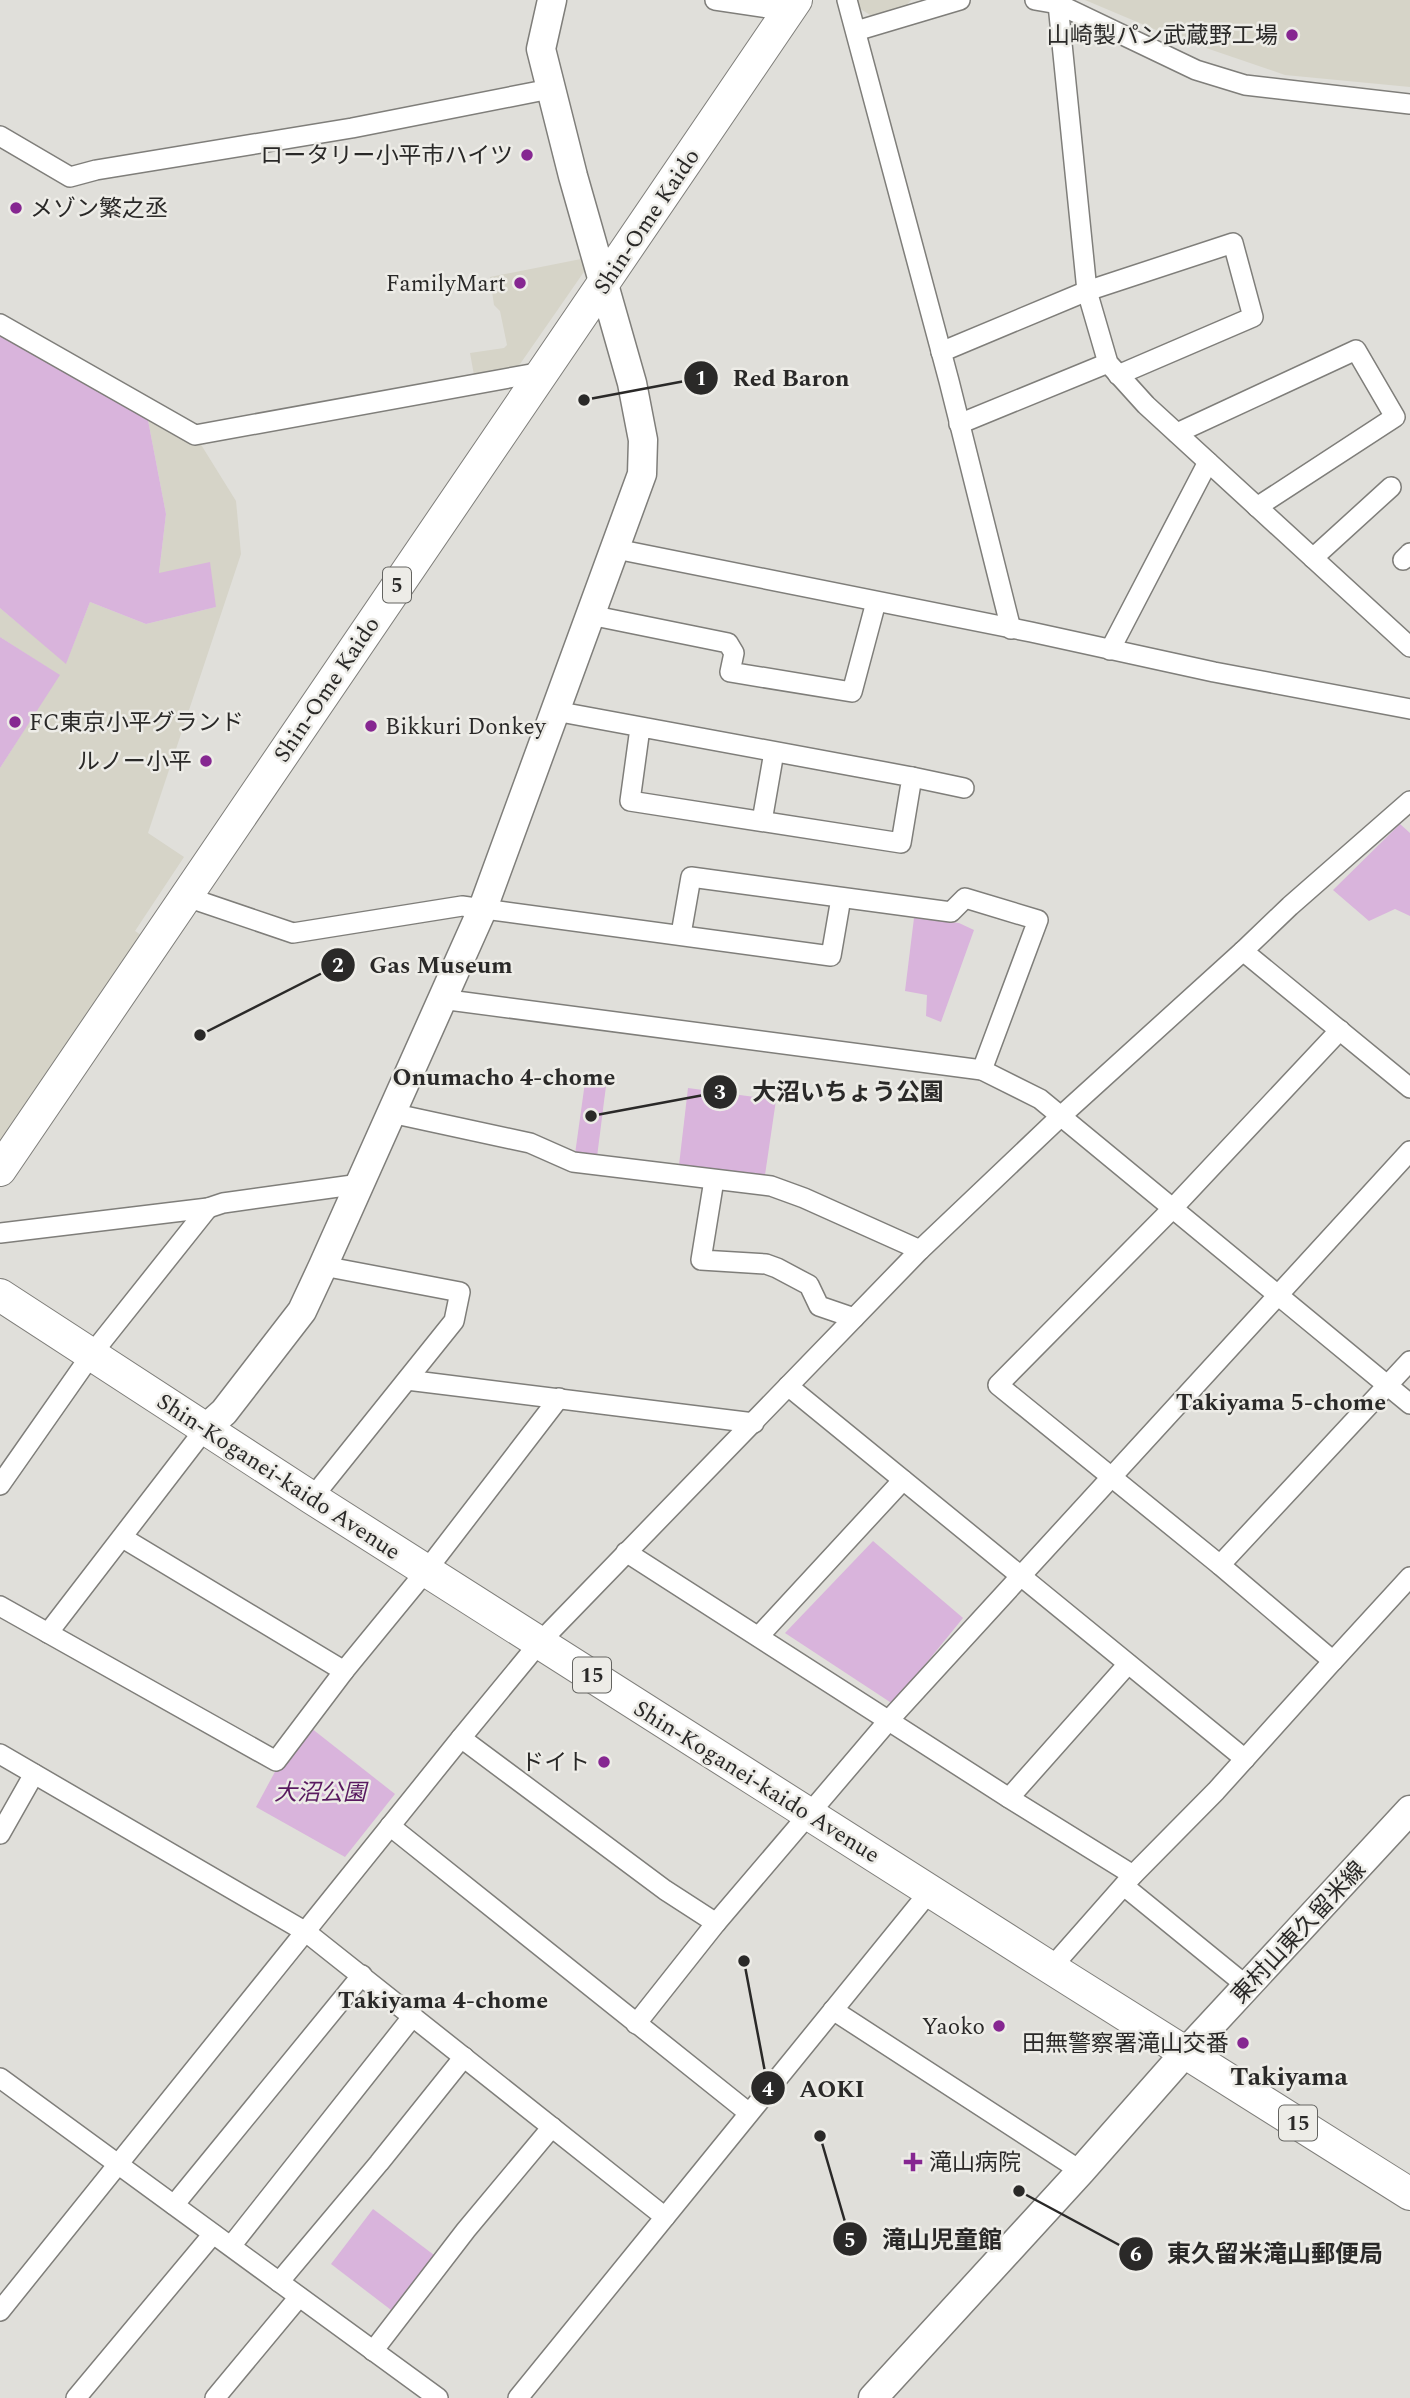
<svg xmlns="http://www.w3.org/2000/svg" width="1410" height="2398" font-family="Spectral,'Noto Sans JP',serif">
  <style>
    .built { fill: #d6d4c8 }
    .green { fill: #d9b4dc }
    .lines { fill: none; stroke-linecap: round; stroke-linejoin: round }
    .street-casing { stroke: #7f7e7a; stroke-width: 22 }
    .secondary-casing { stroke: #7f7e7a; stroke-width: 31 }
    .primary-casing { stroke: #7f7e7a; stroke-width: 34 }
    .street { stroke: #fff; stroke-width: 19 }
    .secondary { stroke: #fff; stroke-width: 28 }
    .primary { stroke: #fff; stroke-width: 32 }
    .poi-dot { fill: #862791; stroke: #edece7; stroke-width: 2.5 }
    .labels { text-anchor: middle; stroke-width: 5; stroke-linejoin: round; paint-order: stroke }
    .shield { fill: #edece7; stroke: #646461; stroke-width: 2 }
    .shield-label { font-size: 21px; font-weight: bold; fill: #2a2928 }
    .poi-label { font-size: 23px; fill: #2a2928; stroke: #edece7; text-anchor: end }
    .street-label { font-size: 23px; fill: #2a2928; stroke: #edece7 }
    .park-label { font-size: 23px; font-style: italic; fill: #591a60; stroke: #edece7 }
    .neighbourhood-label { font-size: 24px; font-weight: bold; fill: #2a2928; stroke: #edece7 }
    .quarter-label { font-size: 26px; font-weight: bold; fill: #2a2928; stroke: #edece7 }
    .leader { fill: none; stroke: #2a2928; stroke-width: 2.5 }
    .callout-dot { fill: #2a2928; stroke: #edece7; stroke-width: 2.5 }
    .mark-label { font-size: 21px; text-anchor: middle; font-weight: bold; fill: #fff }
    .callout-label { font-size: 24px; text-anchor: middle; font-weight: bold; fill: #2a2928; stroke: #edece7; stroke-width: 5; stroke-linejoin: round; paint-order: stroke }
  </style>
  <rect width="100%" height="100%" fill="#e0dfda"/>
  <!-- built -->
  <g class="built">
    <path d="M855,0H911L906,6L872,16L857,7Z"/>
    <path d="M1085,0H1410V87L1285,75L1168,35Z"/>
    <path d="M586,258L588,266L518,367L474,375L470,353L504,348L507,345L500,311L494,305L490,277Z"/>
    <path d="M147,415L195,435L236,501L241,554L148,833L184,857L135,931L153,943L0,1170V768L59,675L0,637V608L66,663L90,602L146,624L216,607L159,573L166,514Z"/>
  </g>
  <!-- green -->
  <g class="green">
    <path d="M0,333L147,415L166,514L159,573L210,562L216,607L146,624L90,602L66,664L0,608Z"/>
    <path d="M0,637L60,675L0,768Z"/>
    <path d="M1400,824L1410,833V916L1395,909L1369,921L1333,890Z"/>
    <path d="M914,918L959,923L974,930L941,1022L926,1016L927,995L905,991Z"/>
    <path d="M586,1075L607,1078L597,1157L575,1154Z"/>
    <path d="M688,1088L776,1100L765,1175L679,1165Z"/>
    <path d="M873,1541L963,1618L893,1704L785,1633Z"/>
    <path d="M311,1728L395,1794L345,1857L256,1807L277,1768Z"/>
    <path d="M373,2209L438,2258L395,2313L331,2264Z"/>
  </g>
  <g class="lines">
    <defs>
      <g id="street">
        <path d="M715,0L788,11"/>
        <path d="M847,0L949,381L1011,629"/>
        <path d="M1035,0L1058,4L1196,70L1245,85L1410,104"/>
        <path d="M1058,4L1087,291L1108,363L1146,405L1410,647"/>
        <path d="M856,31L960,0"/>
        <path d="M0,136L70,177L96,170L352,128L550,89"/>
        <path d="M0,324L195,435L542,372"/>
        <path d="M941,352L1087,291L1233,243L1253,317L1118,375"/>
        <path d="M959,424L1108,363"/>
        <path d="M1177,433L1356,350L1395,417L1257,507"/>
        <path d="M616,549L1031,632L1214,672L1410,709"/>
        <path d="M1313,558L1391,487"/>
        <path d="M1403,560L1410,553"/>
        <path d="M590,615L728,643L734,653L730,672L852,692L876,602"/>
        <path d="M1110,650L1208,462"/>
        <path d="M555,711L912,777L901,843L630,801L640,728"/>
        <path d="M912,777L964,788"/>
        <path d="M762,821L774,752"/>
        <path d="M184,896L293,933L462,906L831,956L841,898"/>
        <path d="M681,934L691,877L951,912L965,898L1038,920L982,1070"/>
        <path d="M1243,951L1410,1088"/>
        <path d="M441,999L982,1070L1040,1099L1410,1404"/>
        <path d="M1340,1030L1172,1209L998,1385L1220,1565L1333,1661L1410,1577"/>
        <path d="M391,1113L530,1143L573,1162L771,1186L804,1198L920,1250"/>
        <path d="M714,1180L701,1260L766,1264L777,1268L809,1285L819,1306L854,1318"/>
        <path d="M0,1233L208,1208L223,1203L360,1184"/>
        <path d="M407,1380L754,1423"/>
        <path d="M788,1386L1245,1759"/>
        <path d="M0,1485L91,1355L208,1208"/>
        <path d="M312,1498L454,1321L460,1292L323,1266"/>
        <path d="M123,1538L344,1671"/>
        <path d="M626,1552L1009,1798L1133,1875"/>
        <path d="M1220,1565L1410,1361"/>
        <path d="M0,1606L276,1761L344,1671L426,1571L559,1398"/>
        <path d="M48,1633L205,1429"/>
        <path d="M759,1636L903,1480"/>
        <path d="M461,1738L665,1890L716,1923"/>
        <path d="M0,1754L306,1932L665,2217"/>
        <path d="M1009,1798L1128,1664"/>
        <path d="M390,1826L749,2113"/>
        <path d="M0,1834L34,1774"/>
        <path d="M1124,1886L1248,1987"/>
        <path d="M1051,1968L1133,1875L1216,1791L1333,1661"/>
        <path d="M833,2010L1081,2171"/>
        <path d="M636,2024L716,1923L889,1720L1410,1151"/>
        <path d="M0,2078L438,2398"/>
        <path d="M174,2205L362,1975"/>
        <path d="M231,2246L413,2016"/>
        <path d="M279,2282L379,2163L464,2057"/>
        <path d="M0,2311L461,1738L540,1642L920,1250L1061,1116L1243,951L1290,906L1410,801"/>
        <path d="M373,2351L466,2230L552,2127"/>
        <path d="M76,2398L213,2234"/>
        <path d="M215,2398L299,2297"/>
        <path d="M518,2398L930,1891"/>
      </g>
      <g id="secondary">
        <path d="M205,1429L224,1412L302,1311L323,1266L483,908L642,474L643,440L632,383L573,176L541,49L552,0"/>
        <path d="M873,2398L1081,2171L1185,2053L1410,1810"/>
      </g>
      <g id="primary">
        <path d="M0,1170L796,0"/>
        <path d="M0,1295L312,1498L1051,1968L1410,2194"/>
      </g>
    </defs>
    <!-- street casing -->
    <use href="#street" class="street-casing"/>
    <!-- secondary casing -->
    <use href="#secondary" class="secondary-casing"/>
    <!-- primary casing -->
    <use href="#primary" class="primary-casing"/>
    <!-- street -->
    <use href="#street" class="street"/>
    <!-- secondary -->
    <use href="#secondary" class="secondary"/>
    <!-- primary -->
    <use href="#primary" class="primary"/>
  </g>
  <!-- markers -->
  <g class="poi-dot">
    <circle cx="1292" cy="35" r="7"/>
    <circle cx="527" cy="155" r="7"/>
    <circle cx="16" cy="208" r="7"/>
    <circle cx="520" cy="283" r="7"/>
    <circle cx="15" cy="722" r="7"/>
    <circle cx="371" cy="726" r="7"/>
    <circle cx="206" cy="761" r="7"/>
    <circle cx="604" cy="1762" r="7"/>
    <circle cx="999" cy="2026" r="7"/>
    <circle cx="1243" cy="2043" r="7"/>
    <path d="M909.5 2151.5h7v7h7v7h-7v7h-7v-7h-7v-7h7z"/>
  </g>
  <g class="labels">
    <!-- shield labels -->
    <g class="shield">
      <rect x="383" y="567.5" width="28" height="35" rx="5"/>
      <rect x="573" y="1657.5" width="38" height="35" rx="5"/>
      <rect x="1279" y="2105.5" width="38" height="35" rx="5"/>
    </g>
    <g class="shield-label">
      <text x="397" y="592">5</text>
      <text x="592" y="1682">15</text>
      <text x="1298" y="2130">15</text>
    </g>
    <!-- poi labels -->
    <g class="poi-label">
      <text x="1278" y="43">山崎製パン武蔵野工場</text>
      <text x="513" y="163">ロータリー小平市ハイツ</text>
      <text x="30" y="216" text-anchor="start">メゾン繁之丞</text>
      <text x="506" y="291">FamilyMart</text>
      <text x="29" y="730" text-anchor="start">FC東京小平グランド</text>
      <text x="385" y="734" text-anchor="start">Bikkuri Donkey</text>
      <text x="192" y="769">ルノー小平</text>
      <text x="590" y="1770">ドイト</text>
      <text x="985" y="2034">Yaoko</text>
      <text x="1229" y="2051">田無警察署滝山交番</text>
      <text x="929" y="2170" text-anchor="start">滝山病院</text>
    </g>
    <!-- street labels -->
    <g class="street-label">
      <text transform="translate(646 221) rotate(-56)" y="8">Shin-Ome Kaido</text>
      <text transform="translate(326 689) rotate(-56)" y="8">Shin-Ome Kaido</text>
      <text transform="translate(279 1476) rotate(33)" y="8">Shin-Koganei-kaido Avenue</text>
      <text transform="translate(757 1781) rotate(32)" y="8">Shin-Koganei-kaido Avenue</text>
      <text transform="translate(1298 1932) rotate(-47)" y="8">東村山東久留米線</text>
    </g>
    <!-- park labels -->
    <g class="park-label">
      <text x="320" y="1800">大沼公園</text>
    </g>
    <!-- neighbourhood labels -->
    <g class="neighbourhood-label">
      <text x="504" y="1085">Onumacho 4-chome</text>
      <text x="1281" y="1410">Takiyama 5-chome</text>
      <text x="443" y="2008">Takiyama 4-chome</text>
    </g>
    <!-- quarter labels -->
    <g class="quarter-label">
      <text x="1289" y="2085">Takiyama</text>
    </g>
  </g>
  <!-- callouts -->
  <path class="leader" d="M584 400L701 378M200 1035L338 965M591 1116L720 1092M744 1961L768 2088M820 2136L850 2239M1019 2191L1136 2254"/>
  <g class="callout-dot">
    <circle cx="584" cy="400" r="7"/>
    <circle cx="200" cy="1035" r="7"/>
    <circle cx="591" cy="1116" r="7"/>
    <circle cx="744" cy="1961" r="7"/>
    <circle cx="820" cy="2136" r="7"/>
    <circle cx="1019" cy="2191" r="7"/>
    <circle cx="701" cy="378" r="18"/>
    <circle cx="338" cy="965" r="18"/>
    <circle cx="720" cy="1092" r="18"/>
    <circle cx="768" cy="2088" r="18"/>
    <circle cx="850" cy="2239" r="18"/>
    <circle cx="1136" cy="2254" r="18"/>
  </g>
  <g class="mark-label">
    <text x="701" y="385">1</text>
    <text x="338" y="972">2</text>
    <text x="720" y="1099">3</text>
    <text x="768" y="2096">4</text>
    <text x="850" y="2247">5</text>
    <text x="1136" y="2261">6</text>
  </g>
  <g class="callout-label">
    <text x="791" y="386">Red Baron</text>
    <text x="441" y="973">Gas Museum</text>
    <text x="848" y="1100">大沼いちょう公園</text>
    <text x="832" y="2097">AOKI</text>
    <text x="942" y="2248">滝山児童館</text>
    <text x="1275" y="2262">東久留米滝山郵便局</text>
  </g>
</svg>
